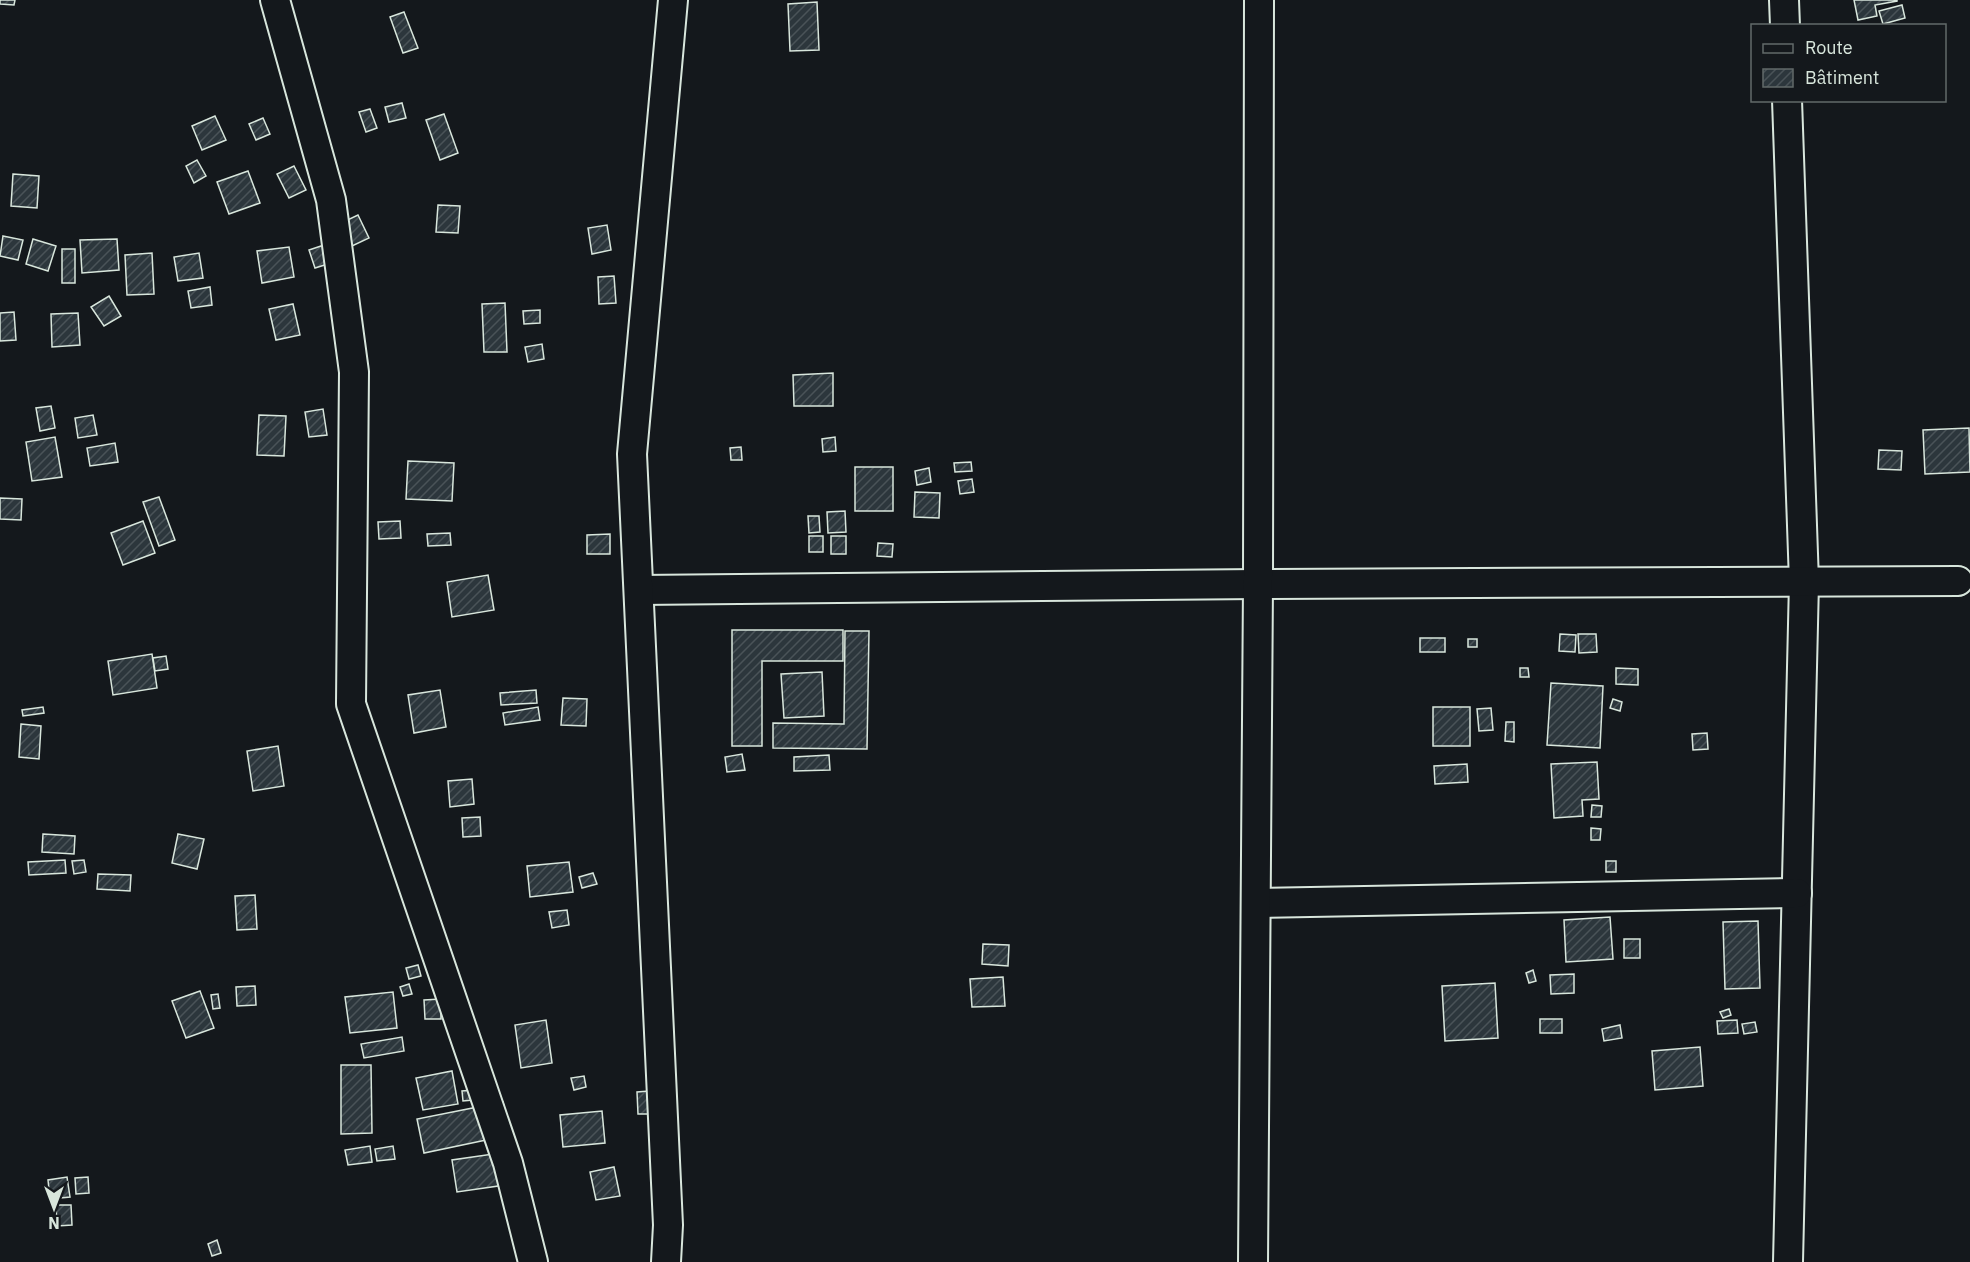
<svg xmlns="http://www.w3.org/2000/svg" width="1970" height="1262" font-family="'IBM Plex Sans',sans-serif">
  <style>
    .building { fill: url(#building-hatch); stroke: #d8e6dc; stroke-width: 1.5 }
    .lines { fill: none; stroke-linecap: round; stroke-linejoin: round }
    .minor-casing { stroke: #d8e6dc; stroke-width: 32 }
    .minor { stroke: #14181c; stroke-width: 28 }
  </style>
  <defs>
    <pattern id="building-hatch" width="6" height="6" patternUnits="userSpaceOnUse" patternTransform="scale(1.5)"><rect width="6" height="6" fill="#2c363c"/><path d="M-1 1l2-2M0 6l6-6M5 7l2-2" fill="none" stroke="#4a5358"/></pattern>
  </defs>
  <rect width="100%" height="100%" fill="#14181c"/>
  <!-- building -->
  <g class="building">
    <path d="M0,0H15L14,5L0,4Z"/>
    <path d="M1854,0H1897V1L1875,5L1877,16L1858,20Z"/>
    <path d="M817,2L819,50L790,51L788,4Z"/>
    <path d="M1902,5L1905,18L1883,24L1879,11Z"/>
    <path d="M404,12L418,48L403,53L390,17Z"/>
    <path d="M402,103L406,118L389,122L385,107Z"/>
    <path d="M370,109L377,128L366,132L359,112Z"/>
    <path d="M444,114L458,153L440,160L426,120Z"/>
    <path d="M215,116L226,140L202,150L192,126Z"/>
    <path d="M263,118L270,134L256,140L249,124Z"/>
    <path d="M197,160L206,176L194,183L186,166Z"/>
    <path d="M294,166L306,190L289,198L277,174Z"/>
    <path d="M248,171L260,203L229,214L217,182Z"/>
    <path d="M13,174L39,176L37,208L11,206Z"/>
    <path d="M438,205L460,206L458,233L436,232Z"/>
    <path d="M358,215L369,238L352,246L341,223Z"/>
    <path d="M607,225L611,250L592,254L588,228Z"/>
    <path d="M3,236L23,240L18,260L0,256Z"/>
    <path d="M33,239L56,246L48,271L26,264Z"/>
    <path d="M117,239L119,270L82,273L80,240Z"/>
    <path d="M324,245L331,263L315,268L309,250Z"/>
    <path d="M289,247L294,277L262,283L257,251Z"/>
    <rect x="62" y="249" width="13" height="34"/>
    <path d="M152,253L154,294L127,295L125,255Z"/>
    <path d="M199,253L203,278L178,281L174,257Z"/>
    <path d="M614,276L616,303L599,304L598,277Z"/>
    <path d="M210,287L212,305L191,308L188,291Z"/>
    <path d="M109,296L121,316L104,326L91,307Z"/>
    <path d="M505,303L507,352H484L482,304Z"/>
    <path d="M293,304L300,335L276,340L269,309Z"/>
    <path d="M540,310V323L524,324L523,311Z"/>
    <path d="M14,312L16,340L0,341V313Z"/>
    <path d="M78,313L80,345L52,347L51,314Z"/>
    <path d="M542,344L544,359L528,362L525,347Z"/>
    <path d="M833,373V406H794L793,375Z"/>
    <path d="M51,406L55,428L40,431L36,408Z"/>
    <path d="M323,409L327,435L309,437L305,412Z"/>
    <path d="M93,415L97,435L78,438L75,418Z"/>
    <path d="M259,415L286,416L284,456L257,455Z"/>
    <path d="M1969,428L1970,472L1925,474L1923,430Z"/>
    <path d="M55,437L62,477L32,481L26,442Z"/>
    <path d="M835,437L836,451L823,452L822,439Z"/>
    <path d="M115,443L118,462L90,466L87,448Z"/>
    <path d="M741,447L742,460H731L730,448Z"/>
    <path d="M1879,450L1902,451L1901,470L1878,469Z"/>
    <path d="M408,461L454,463L452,501L406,499Z"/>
    <path d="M971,462L972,471L955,472L954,463Z"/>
    <rect x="855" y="467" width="38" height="44"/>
    <path d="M929,468L931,482L917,485L915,471Z"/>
    <path d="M972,479L974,492L960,494L958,481Z"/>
    <path d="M915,492L940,493L939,518L914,517Z"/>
    <path d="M159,497L175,540L159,546L143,502Z"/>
    <path d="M0,498L22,499L21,520L0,519Z"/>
    <path d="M845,511L846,532L828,533L827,512Z"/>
    <path d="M808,516H819L820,532L809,533Z"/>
    <path d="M143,521L155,553L123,565L111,533Z"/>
    <path d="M400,521L401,538L379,539L378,522Z"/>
    <path d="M450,533L451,545L428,546L427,534Z"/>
    <path d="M610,534V554H587V535Z"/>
    <rect x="809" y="536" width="14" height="16"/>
    <rect x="831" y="536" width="15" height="18"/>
    <path d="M878,543L893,544L892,557L877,556Z"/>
    <path d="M488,575L494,610L452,617L447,582Z"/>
    <path d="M732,630H843V661H762V746H732Z"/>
    <path d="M845,631H869L867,749L773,748V723L844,724Z"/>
    <path d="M1560,634L1576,635L1575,652L1559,651Z"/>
    <path d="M1578,634H1596L1597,652L1579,653Z"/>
    <rect x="1420" y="638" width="25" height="14"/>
    <rect x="1468" y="639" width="9" height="8"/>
    <path d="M152,654L157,688L113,695L108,661Z"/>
    <path d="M166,656L168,669L155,671L153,658Z"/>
    <path d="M1520,668H1528L1529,677H1520Z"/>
    <path d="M1616,668L1638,669V685L1616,684Z"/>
    <path d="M822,672L824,716L784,718L781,674Z"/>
    <path d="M1551,683L1603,686L1600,748L1547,745Z"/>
    <path d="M440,690L446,727L414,733L408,695Z"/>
    <path d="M536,690L537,703L501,705L500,693Z"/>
    <path d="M563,698L587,699L586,726L561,725Z"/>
    <path d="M1613,699L1622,702L1620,711L1610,708Z"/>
    <path d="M43,707L44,713L23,716L22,710Z"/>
    <path d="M538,707L540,720L505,725L503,713Z"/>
    <rect x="1433" y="707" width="37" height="39"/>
    <path d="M1491,708L1493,730L1479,731L1477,709Z"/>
    <path d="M1506,722H1514V742L1505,741Z"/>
    <path d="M21,724L41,726L39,759L19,757Z"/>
    <path d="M1707,733L1708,749L1693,750L1692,734Z"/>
    <path d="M278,746L284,786L253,791L247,751Z"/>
    <path d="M742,754L745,770L727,772L725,757Z"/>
    <path d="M829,755L830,770L794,771V757Z"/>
    <path d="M1597,762L1599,799L1582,800L1583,816L1554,818L1551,764Z"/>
    <path d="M1467,764L1468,782L1435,784L1434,766Z"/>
    <path d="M472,779L474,804L450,807L448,781Z"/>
    <path d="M1592,805L1602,806L1601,817H1591Z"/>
    <path d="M480,817L481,836L463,837L462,818Z"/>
    <path d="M1591,828L1601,829L1600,840H1591Z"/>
    <path d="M43,834L75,836L74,854L42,852Z"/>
    <path d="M178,834L204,839L197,869L172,863Z"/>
    <path d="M65,860L66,873L29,875L28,862Z"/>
    <path d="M84,860L86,872L74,874L72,861Z"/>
    <rect x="1606" y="861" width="10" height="11"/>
    <path d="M569,862L573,892L530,897L527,866Z"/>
    <path d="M593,873L597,884L582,888L579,877Z"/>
    <path d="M98,874L131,875L130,891L97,889Z"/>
    <path d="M255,895L257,929L237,930L235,896Z"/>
    <path d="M567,910L569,925L552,928L549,912Z"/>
    <path d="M1610,917L1613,959L1566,962L1564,920Z"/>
    <path d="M1758,921L1760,988L1725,989L1723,922Z"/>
    <rect x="1624" y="939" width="16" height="19"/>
    <path d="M983,944L1009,945L1008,966L982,964Z"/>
    <path d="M418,965L421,976L409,979L406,968Z"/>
    <path d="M1533,970L1536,981L1529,983L1526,973Z"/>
    <path d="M1574,974V993L1551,994L1550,975Z"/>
    <path d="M1003,977L1005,1006L972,1007L970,979Z"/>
    <path d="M1495,983L1498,1038L1445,1041L1442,986Z"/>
    <path d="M409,984L412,994L403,996L400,987Z"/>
    <path d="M255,986L256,1005L237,1006L236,987Z"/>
    <path d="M200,991L214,1028L186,1038L172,1001Z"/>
    <path d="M393,992L397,1028L350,1033L345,997Z"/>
    <path d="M218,994L220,1008L213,1009L211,995Z"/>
    <path d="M441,999V1019H425L424,1000Z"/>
    <path d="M1729,1009L1731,1015L1723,1018L1720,1012Z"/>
    <rect x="1540" y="1019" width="22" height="14"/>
    <path d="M546,1020L552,1063L521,1068L515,1025Z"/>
    <path d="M1737,1020L1738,1033L1718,1034L1717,1021Z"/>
    <path d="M1755,1022L1757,1032L1744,1034L1742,1024Z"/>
    <path d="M1620,1025L1622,1038L1604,1041L1602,1029Z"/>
    <path d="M402,1037L404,1051L364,1058L361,1044Z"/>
    <path d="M1700,1047L1703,1086L1655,1090L1652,1051Z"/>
    <path d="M341,1065H371L372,1133L341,1134Z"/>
    <path d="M452,1071L458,1104L423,1110L416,1078Z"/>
    <path d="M584,1076L586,1087L574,1090L571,1078Z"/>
    <path d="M472,1090L473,1100L463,1101L462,1091Z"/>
    <path d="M649,1091L650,1114H638L637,1092Z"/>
    <path d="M503,1102L510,1135L424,1153L417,1119Z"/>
    <path d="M602,1111L605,1143L563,1147L560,1115Z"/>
    <path d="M370,1146L372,1162L348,1165L345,1150Z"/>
    <path d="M393,1146L395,1159L377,1161L375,1149Z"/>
    <path d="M500,1153L505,1185L457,1192L452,1160Z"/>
    <path d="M614,1167L620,1196L596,1200L590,1172Z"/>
    <path d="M67,1177L70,1197L50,1199L48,1180Z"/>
    <path d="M88,1177L89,1193L76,1194L75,1178Z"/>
    <path d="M56,1205H71L72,1225L57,1226Z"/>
    <path d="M217,1240L221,1253L212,1256L208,1244Z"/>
  </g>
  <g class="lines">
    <defs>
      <g id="minor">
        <path d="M275,0L331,200L354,372L351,704L508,1163L533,1262"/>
        <path d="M1784,0L1785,26"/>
        <path d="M1787,100L1804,582L1788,1262"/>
        <path d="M639,590L1258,584L1958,581"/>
        <path d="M1256,903L1797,893"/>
        <path d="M666,1262L668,1225L632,454L673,0"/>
        <path d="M1253,1262L1258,584L1259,0"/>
      </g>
    </defs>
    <!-- minor casing -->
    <use href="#minor" class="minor-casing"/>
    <!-- minor -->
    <use href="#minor" class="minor"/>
  </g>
  <!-- legend -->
  <rect x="1751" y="24" width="195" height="78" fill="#14181c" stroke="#626a69" stroke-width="1.5"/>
  <rect x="1763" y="44" width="30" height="9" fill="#14181c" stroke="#626a69" stroke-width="1.5"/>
  <text x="1805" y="54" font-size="18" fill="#d8e6dc">Route</text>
  <rect x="1763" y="69" width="30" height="18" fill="url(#building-hatch)" stroke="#626a69" stroke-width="1.5"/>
  <text x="1805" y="84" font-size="18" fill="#d8e6dc">Bâtiment</text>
  <!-- north arrow -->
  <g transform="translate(54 1208) rotate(180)" stroke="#14181c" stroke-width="4.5" paint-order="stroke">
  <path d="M0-4.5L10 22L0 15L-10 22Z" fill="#d8e6dc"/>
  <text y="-9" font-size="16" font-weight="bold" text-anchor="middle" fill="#d8e6dc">N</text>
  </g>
</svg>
